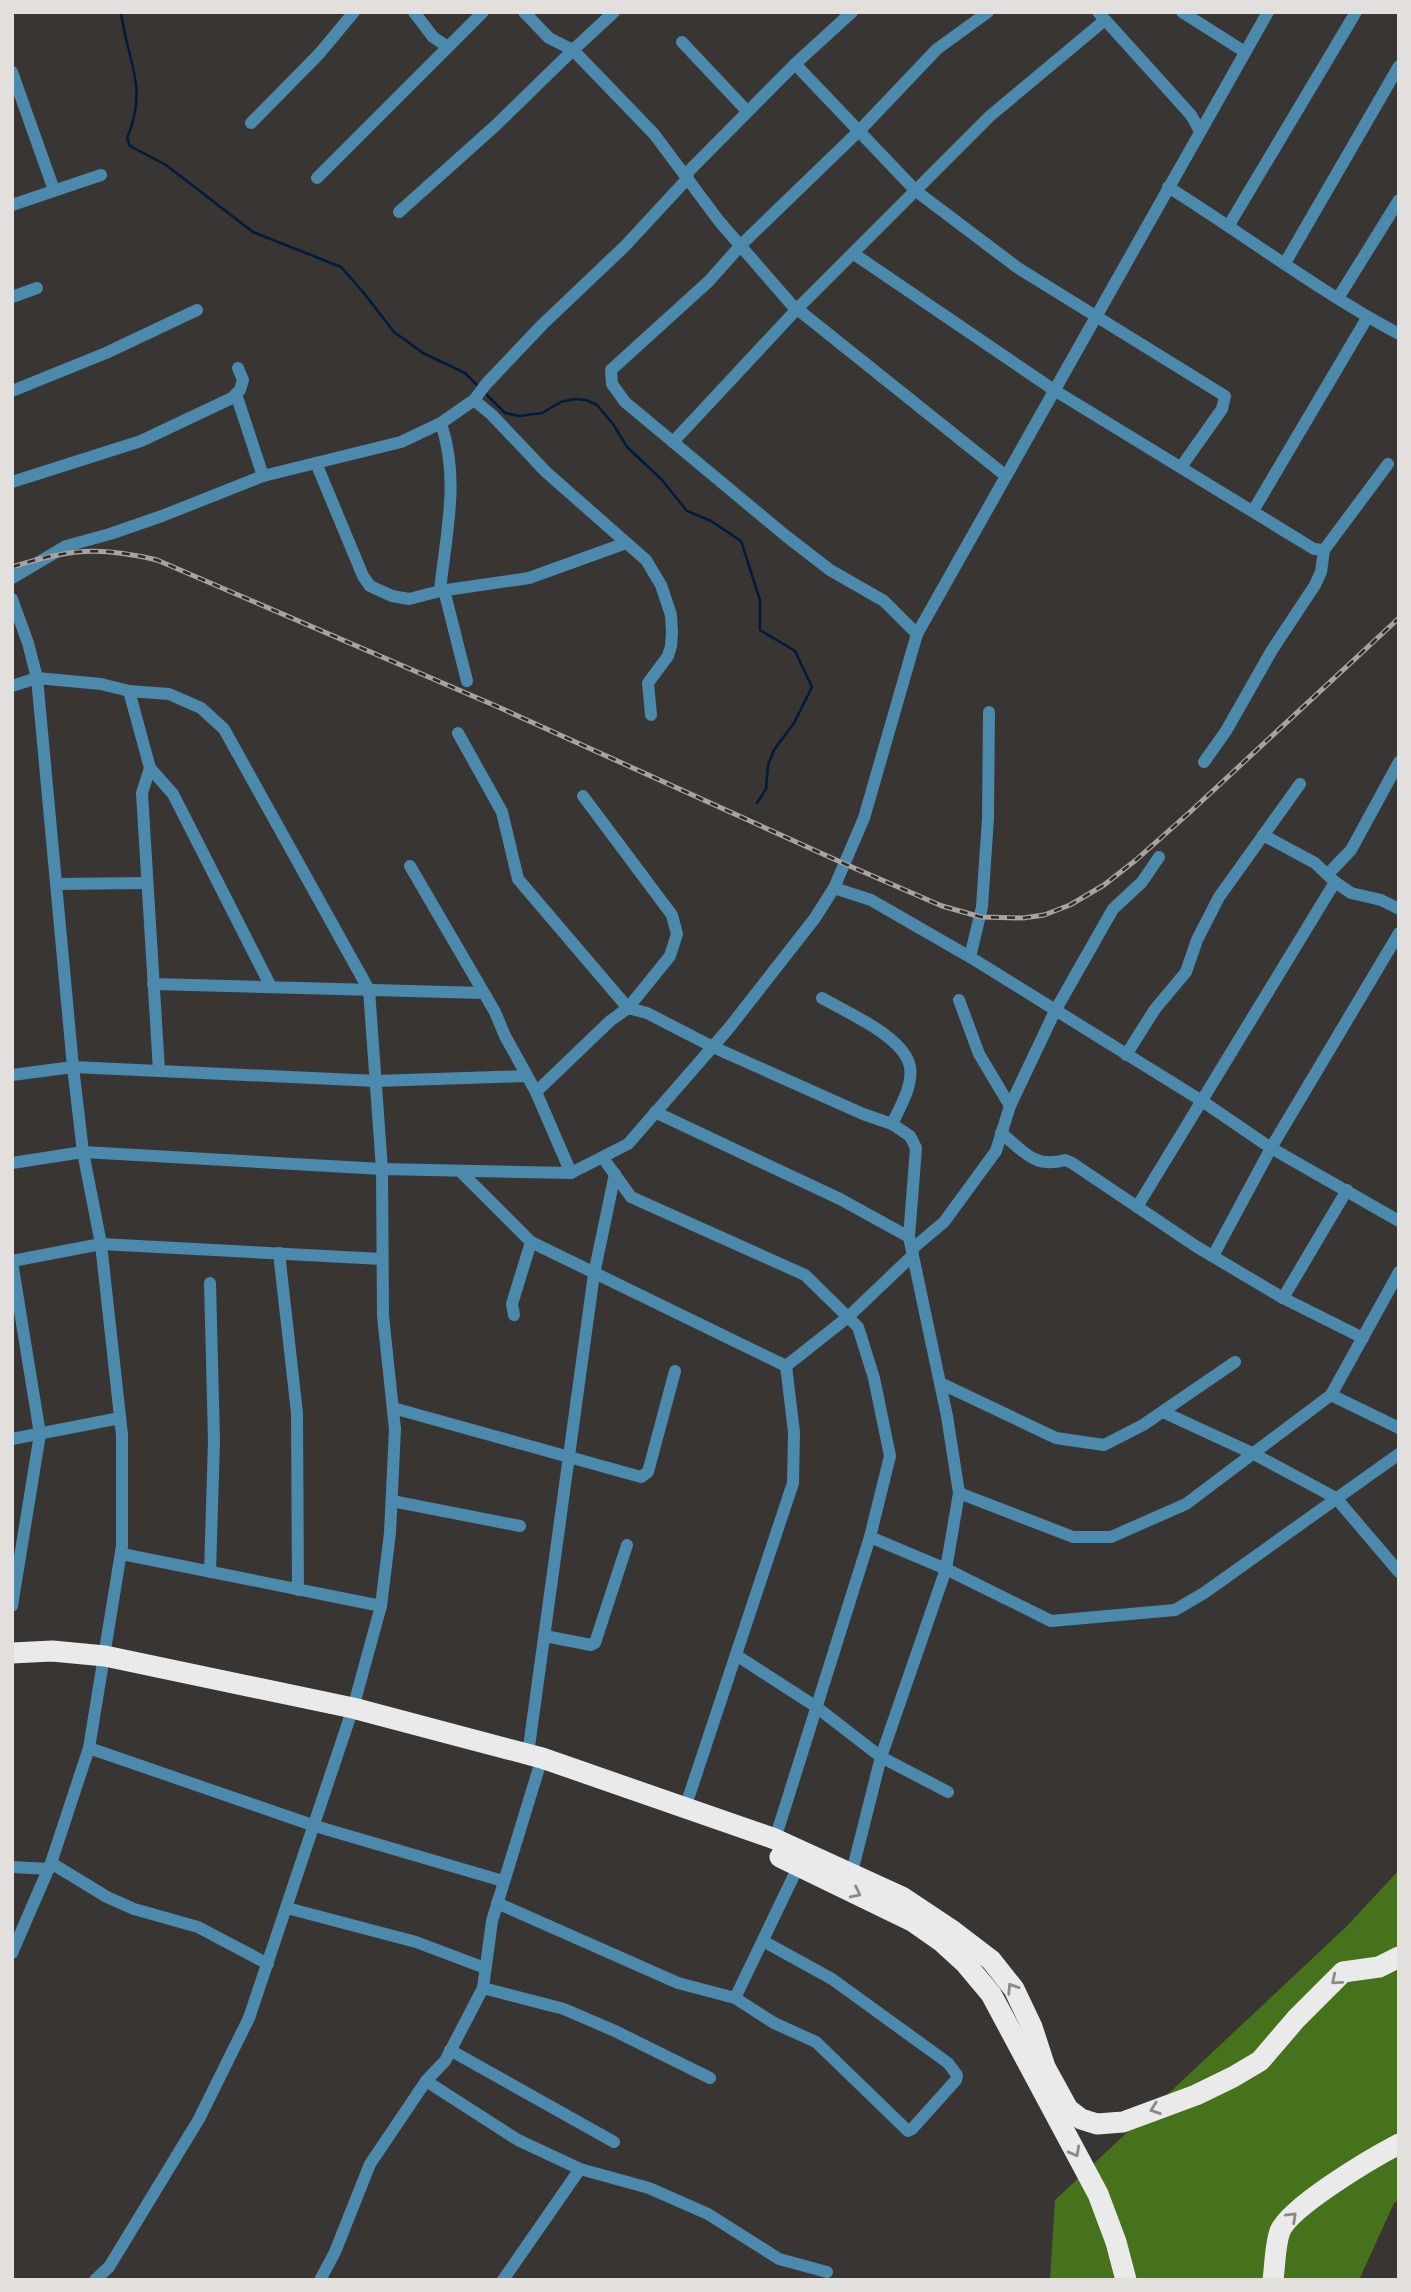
<svg xmlns="http://www.w3.org/2000/svg" width="1411" height="2292" font-family="Roboto,sans-serif">
  <style>
    .forest { fill: #47721c }
    .lines { fill: none; stroke-linecap: round; stroke-linejoin: round }
    .stream { stroke: #001b3d; stroke-width: 2.5 }
    .street { stroke: #4b8aac; stroke-width: 12 }
    .highway { stroke: #eaeaea; stroke-width: 21 }
    .rail-casing { stroke: #a6a3a0; stroke-width: 5 }
    .rail { stroke: #2f2b28; stroke-width: 2.5; stroke-dasharray: 8; stroke-linecap: butt }
    .oneway { stroke: #8c8a89 }
  </style>
  <rect width="100%" height="100%" fill="#393532"/>
  <!-- forest -->
  <path class="forest" d="M1399,1870V2200L1394,2203L1359,2280H1050L1055,2200L1347,1926Z"/>
  <g class="lines">
    <!-- stream -->
    <g class="stream">
      <path d="M121,12C127,62 149,86 127,138L130,146L166,165L253,232L341,267L363,292L394,332L423,353L465,373L478,386"/>
      <path d="M485,393L505,413L519,416L542,413L561,402L574,399L586,400L597,405L613,424L627,447L661,479L687,511L711,521L741,541L760,600V630L795,651L812,687L794,723L774,750L768,765L766,789L757,803"/>
    </g>
    <!-- street -->
    <g class="street">
      <path d="M414,12L433,37L448,47"/>
      <path d="M614,12L573,50L654,134L719,221L791,304L1006,476"/>
      <path d="M1098,12L1191,115L1200,131"/>
      <path d="M1182,12L1245,52"/>
      <path d="M682,42L747,111"/>
      <path d="M795,64L916,191L1018,268L1225,396L1222,409L1181,467"/>
      <path d="M12,72L54,190"/>
      <path d="M251,123L319,54L354,12"/>
      <path d="M685,175L795,64L852,12"/>
      <path d="M317,178L483,12"/>
      <path d="M1168,187C1245,235 1318,291 1399,334"/>
      <path d="M12,205L101,175"/>
      <path d="M399,212L495,126L573,50L549,38L524,12"/>
      <path d="M1229,225L1356,12"/>
      <path d="M854,254L1054,390L1314,549L1324,550L1388,464"/>
      <path d="M1285,263L1399,66"/>
      <path d="M12,297L37,288"/>
      <path d="M1338,298L1399,200"/>
      <path d="M12,391L106,353L197,310"/>
      <path d="M236,394L263,476"/>
      <path d="M474,400L492,415L546,472L646,560L661,585L671,615L672,632L671,646L668,656L648,683L651,715"/>
      <path d="M673,442L797,309L990,116L1105,20"/>
      <path d="M316,463L363,576L370,586L392,596L409,599L440,591L529,578L626,543"/>
      <path d="M12,482L141,441L232,398L240,390L243,380L238,368"/>
      <path d="M1253,511L1367,318"/>
      <path d="M12,578L66,546L110,534L162,516L263,476L401,442L441,423L474,400L486,384L542,325L625,246L688,178"/>
      <path d="M444,590L467,681"/>
      <path d="M440,591C446,532 460,481 441,423"/>
      <path d="M12,599L28,643L37,678L73,1067L83,1152L101,1244L122,1435V1546L89,1748L51,1863L12,1953"/>
      <path d="M917,634L884,601L830,570L786,536L625,402L612,384L611,370L709,281L741,245L860,130L937,49L988,12"/>
      <path d="M12,686L37,678L101,684L129,691L169,694L201,708L224,729L369,990L382,1169L383,1316L395,1429L390,1533L381,1606L353,1708L249,2018L199,2119L109,2267L95,2280"/>
      <path d="M129,691L150,768L173,794L271,987"/>
      <path d="M458,733L502,812L518,879L628,1008L670,956L677,934L672,915L583,796"/>
      <path d="M1204,762L1226,731L1272,650L1315,585L1321,572L1324,550"/>
      <path d="M150,768L142,793L159,1071"/>
      <path d="M1263,835L1315,863L1335,882L1351,893L1381,900L1399,909"/>
      <path d="M410,866L495,1012L505,1036L536,1092L571,1173"/>
      <path d="M1328,874L1351,850L1399,762"/>
      <path d="M56,884L147,883"/>
      <path d="M834,888L864,818L917,634L1268,12"/>
      <path d="M970,957L1202,1101L1271,1148L1399,1221"/>
      <path d="M153,984L483,993"/>
      <path d="M822,998C846,1012 905,1037 910,1067C913,1086 900,1107 892,1124"/>
      <path d="M959,1000L979,1054L1010,1106"/>
      <path d="M1126,1055L1155,1009L1186,972L1197,940L1219,897L1300,784"/>
      <path d="M12,1075L73,1067L376,1081L527,1076"/>
      <path d="M536,1092L610,1021L628,1008L647,1013L713,1047L863,1114L892,1124L910,1136L916,1148L909,1237L947,1416L959,1493L946,1569L881,1757L852,1872"/>
      <path d="M655,1112L840,1199L909,1237"/>
      <path d="M1001,1133C1024,1151 1034,1169 1065,1160L1072,1163L1197,1247L1283,1298L1363,1338"/>
      <path d="M603,1158L631,1197L805,1275L858,1327L874,1378L890,1456L870,1537L775,1839"/>
      <path d="M12,1163L83,1152L382,1169L571,1173L628,1144L729,1028L815,918L834,888L871,900L970,957L982,907L988,818L989,712"/>
      <path d="M460,1171L531,1242L786,1366L794,1432L793,1483L685,1808"/>
      <path d="M1137,1207L1335,882"/>
      <path d="M912,1249L944,1222L996,1151L1010,1106L1055,1011L1113,909L1142,882L1159,857"/>
      <path d="M279,1253L297,1413L298,1590"/>
      <path d="M1213,1256L1271,1148L1399,933"/>
      <path d="M12,1261L101,1244L382,1259"/>
      <path d="M12,1262L40,1434L12,1606"/>
      <path d="M1283,1298L1347,1190"/>
      <path d="M514,1315L512,1304L531,1242"/>
      <path d="M786,1366L848,1317L913,1255"/>
      <path d="M940,1383L1056,1438L1104,1445L1143,1425L1235,1362"/>
      <path d="M1331,1395L1399,1428"/>
      <path d="M393,1408L641,1477L648,1472L675,1371"/>
      <path d="M1163,1412L1252,1453L1336,1498L1399,1572"/>
      <path d="M12,1439L120,1418"/>
      <path d="M959,1493L1073,1537H1111L1186,1504L1331,1395L1399,1272"/>
      <path d="M392,1501L520,1526"/>
      <path d="M870,1537L946,1569L1051,1621L1175,1610L1204,1593L1399,1454"/>
      <path d="M122,1554L381,1606"/>
      <path d="M210,1572L214,1441L210,1283"/>
      <path d="M545,1636L591,1645L595,1643L627,1545"/>
      <path d="M736,1655L815,1706L881,1757L948,1792"/>
      <path d="M89,1748L315,1826L503,1881"/>
      <path d="M528,1754L594,1274L615,1174"/>
      <path d="M51,1863L107,1897L134,1909L198,1927L268,1964"/>
      <path d="M12,1867L49,1869"/>
      <path d="M497,1903L678,1983L735,1998L799,1865"/>
      <path d="M287,1908L416,1942L485,1968"/>
      <path d="M483,1988L564,2009L615,2031L710,2078"/>
      <path d="M735,1998L774,2023L816,2042L908,2131L912,2129L956,2080L957,2075L948,2063L832,1979L763,1941"/>
      <path d="M450,2050L614,2142"/>
      <path d="M426,2081L518,2140L580,2169L649,2188L708,2214L779,2259L827,2272"/>
      <path d="M320,2280L335,2252L370,2164L426,2081L445,2061L483,1988L492,1921L542,1758"/>
      <path d="M503,2280L580,2169"/>
    </g>
    <!-- highway -->
    <g class="highway">
      <path d="M12,1653L52,1651L105,1656L353,1708L542,1758L775,1839L902,1897L953,1931L991,1960L1014,1989L1032,2027L1045,2067L1068,2109L1081,2119L1097,2124L1123,2122L1196,2095L1233,2077L1260,2061L1296,2019L1343,1972L1379,1967L1399,1957"/>
      <path d="M780,1857L912,1921L942,1942L965,1963L991,1994L1098,2194L1116,2242L1126,2280"/>
      <path d="M1273,2280C1275,2265 1275,2245 1280,2231C1291,2206 1372,2158 1399,2144"/>
    </g>
    <defs>
      <path id="rail" d="M12,567C69,549 99,546 157,560L496,706L845,864L942,906L981,917L1023,918L1044,915L1070,905L1104,885L1136,860L1190,812L1399,618"/>
    </defs>
    <!-- rail casing -->
    <use href="#rail" class="rail-casing"/>
    <!-- rail -->
    <use href="#rail" class="rail"/>
  </g>
  <!-- one-way arrows -->
  <defs><path id="oneway-chevron" d="M-2-3.5L2.5 0L-2 3.5" fill="none" stroke-width="1.6" stroke-linecap="round" stroke-linejoin="round" transform="scale(1.75)"/></defs>
  <g class="oneway">
    <use href="#oneway-chevron" transform="translate(856 1893) rotate(26)"/>
    <use href="#oneway-chevron" transform="translate(1336 1980) rotate(140)"/>
    <use href="#oneway-chevron" transform="translate(1012 1988) rotate(-123)"/>
    <use href="#oneway-chevron" transform="translate(1155 2109) rotate(161)"/>
    <use href="#oneway-chevron" transform="translate(1075 2152) rotate(61)"/>
    <use href="#oneway-chevron" transform="translate(1292 2217) rotate(-44)"/>
  </g>
  <!-- border -->
  <rect width="1411" height="2292" fill="none" stroke="#e2dfdd" stroke-width="28"/>
</svg>
